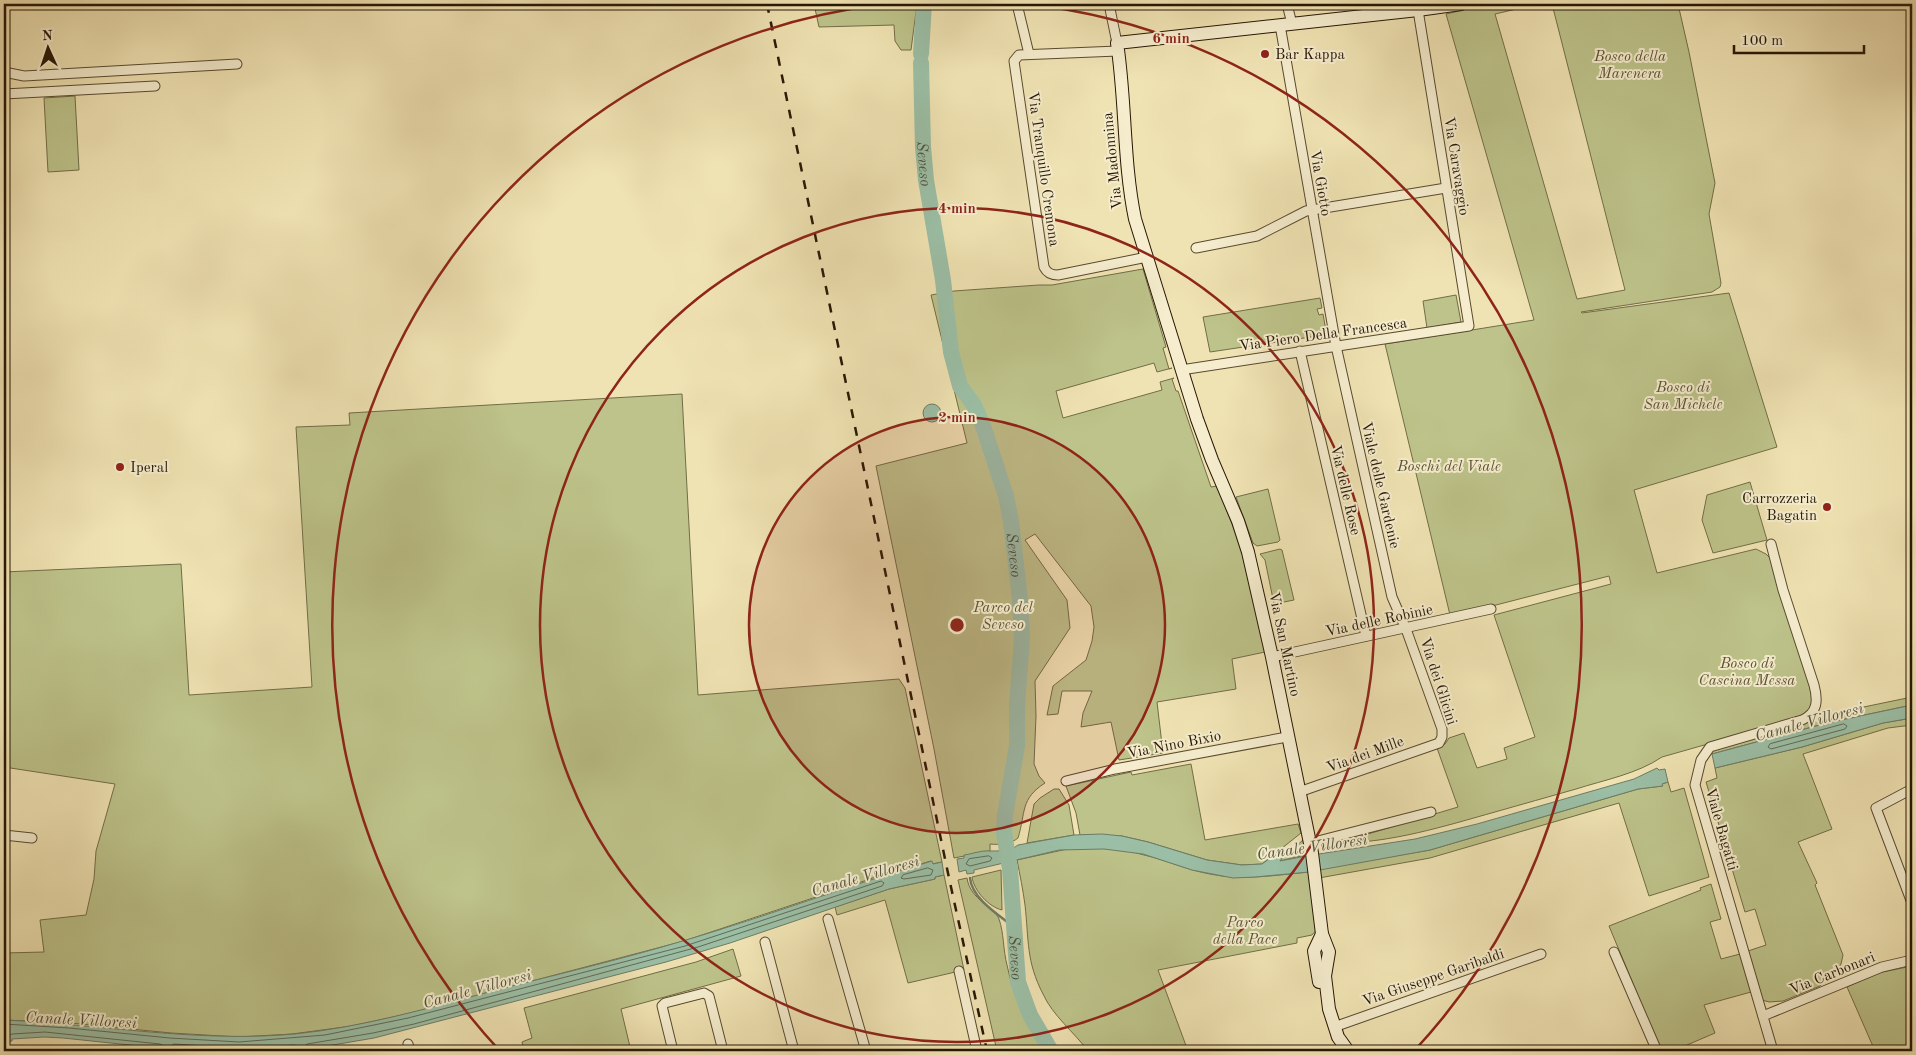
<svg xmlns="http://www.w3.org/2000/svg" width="1916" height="1055" font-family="'Old Standard TT',serif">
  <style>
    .green { fill: #bdc38a; stroke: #726d47 }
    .water { fill: #9bbfa6; stroke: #6d7c65 }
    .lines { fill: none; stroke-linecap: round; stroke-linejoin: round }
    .shore { stroke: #616b55; stroke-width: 1 }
    .stream { stroke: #6d7c65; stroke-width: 2.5 }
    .river { stroke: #9bbfa6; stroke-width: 16 }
    .street-casing { stroke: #594a30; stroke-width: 11 }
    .secondary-casing { stroke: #271704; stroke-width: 14 }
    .street { stroke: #f5edce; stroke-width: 9 }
    .secondary { stroke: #f5edce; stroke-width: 12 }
    .rail { stroke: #271704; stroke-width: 2.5; stroke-dasharray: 9 9; stroke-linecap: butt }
    .ring { fill: none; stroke: #8f2418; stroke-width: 2.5 }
    .poi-dot { fill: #8f2418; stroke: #f5edce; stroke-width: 2 }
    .labels { text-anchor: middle; stroke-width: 4; stroke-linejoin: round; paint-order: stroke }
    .poi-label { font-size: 15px; fill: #271704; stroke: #f5edce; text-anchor: start }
    .park-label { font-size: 15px; font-style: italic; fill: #5c5333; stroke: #f5edce }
    .street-label { font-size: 15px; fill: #271704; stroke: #f5edce }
    .water-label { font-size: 16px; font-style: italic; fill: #50523d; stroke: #f5edce }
    .centre { fill: #8f2418; stroke: #f5edce; stroke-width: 2.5 }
    .ring-label { font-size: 15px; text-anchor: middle; font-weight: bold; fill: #8f2418; stroke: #f5edce; stroke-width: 4; stroke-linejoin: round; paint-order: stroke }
  </style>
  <rect width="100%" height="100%" fill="#f0e3b3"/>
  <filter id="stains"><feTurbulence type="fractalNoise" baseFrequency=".004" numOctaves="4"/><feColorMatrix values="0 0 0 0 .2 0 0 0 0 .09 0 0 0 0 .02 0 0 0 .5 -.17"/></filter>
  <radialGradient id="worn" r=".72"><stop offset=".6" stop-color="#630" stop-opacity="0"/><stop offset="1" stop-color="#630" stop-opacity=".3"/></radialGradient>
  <!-- green -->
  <g class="green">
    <path d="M814,4H917L911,50H901L895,41L894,25L819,27Z"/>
    <path d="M1489,4H1538L1495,14L1577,299L1625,290L1552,4H1678L1689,52L1715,183L1709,214L1721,283L1720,287L1712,292L1581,312L1582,313L1729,293L1777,447L1634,490L1657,573L1756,549L1766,554L1772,560L1812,686C1813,698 1814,709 1803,717L1662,757C1637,774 1604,780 1576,789C1549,797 1522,804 1495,812C1445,826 1391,843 1338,843L1458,807L1437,748L1445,744L1449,738L1464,733L1477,768L1507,759L1504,748L1535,737L1494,615L1611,584L1609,576L1492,606L1450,615L1385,344L1534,320L1446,14Z"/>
    <path d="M75,96L79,170L48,172L44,98Z"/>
    <path d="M1143,269L1166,347L1163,348L1169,369L1172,368L1157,372L1154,363L1056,391L1063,418L1162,390L1160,382L1174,378L1172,379L1176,391H1178L1211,487L1217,486L1240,544L1265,652L1232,659L1236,689L1157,702L1163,753L1119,760L1111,722L1081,727L1083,713L1092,691H1062L1058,714L1047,715L1053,686L1086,660L1092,641L1094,627L1091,606L1035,534L1025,540L1067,600L1070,628L1035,681L1036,716L1034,764L1039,776L1045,783C1020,799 1026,812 1018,838C1011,844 999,845 990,844V851L954,858L934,749L876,466L967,443L931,295L954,291L1039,285H1052Z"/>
    <path d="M1456,295L1461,322L1427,328L1423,301Z"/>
    <path d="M1320,298L1322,308L1317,309L1319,315L1323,314L1326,331L1324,335L1210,352L1203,317Z"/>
    <path d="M682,394L698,695L899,679L905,688L942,862L932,864L931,861L879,876L684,941L407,1014L352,1026L292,1034L239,1037L171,1033L70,1023L4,1020V953L44,952L40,920L86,915L94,879L96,851L115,784L4,767V572L181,564L189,695L312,687L296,427L350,425L349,413Z"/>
    <path d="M1750,482L1767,540L1713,553L1702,520L1707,495Z"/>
    <path d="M1268,489L1280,540L1278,542L1257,546L1253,543L1236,497Z"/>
    <path d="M1280,549L1282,550L1294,600L1274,604L1265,560L1260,554Z"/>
    <path d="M1912,697V705L1827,723L1712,754L1711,751L1714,749L1802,724L1825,715Z"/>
    <path d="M1912,718V725L1888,728L1803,754L1832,829L1798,842L1817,883L1815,885L1843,955L1841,964L1836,973L1826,978L1820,986L1783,1001L1769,1002L1762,1000L1748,951L1766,945L1755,909L1745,912L1706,782L1717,778L1715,768L1802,747L1883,723Z"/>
    <path d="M1191,764L1205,840L1298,824L1301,833L1262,864L1242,865L1207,860L1148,842L1122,836L1080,835L1076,813L1066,786L1131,772L1132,775Z"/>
    <path d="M1668,782L1671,792L1684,788L1709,877L1649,896L1619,803L1430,858L1319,878L1318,869L1430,850L1638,789L1662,786V784Z"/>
    <path d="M1054,789H1059L1069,805L1074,835L1027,843L1034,804L1040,798Z"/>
    <path d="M1303,840L1306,855L1279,861Z"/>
    <path d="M1072,848C1096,848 1121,848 1144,855C1166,860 1187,870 1210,874C1243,881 1276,875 1309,872L1317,929L1312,935L1297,938V943L1158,970L1188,1051H1088C1074,1032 1053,1016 1043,994C1026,961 1029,941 1025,905C1023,890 1020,875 1017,860Z"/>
    <path d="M1001,870L1002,910C989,907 974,891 972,877Z"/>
    <path d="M944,875L964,970L908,983L885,900L837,915L835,907L889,889L935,879V877Z"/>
    <path d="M967,878C970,900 995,907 999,919C1004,933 1003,950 1007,965C1013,996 1028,1025 1046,1051H997L958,880Z"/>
    <path d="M1711,884L1721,919L1710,922L1721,959L1740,954L1751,992L1704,1005L1715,1033L1673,1051H1661L1609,926L1701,890L1700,888Z"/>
    <path d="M733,949L741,976L621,1009L631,1051H524L522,1042L532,1038L524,1008L696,962Z"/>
    <path d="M1912,966V1051H1875L1847,987L1878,973Z"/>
  </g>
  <!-- water -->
  <g class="water">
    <circle cx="932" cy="413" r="9"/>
    <path d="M1912,705V718L1883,723L1802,747L1715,768L1712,754L1827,723Z"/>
    <path d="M1657,768L1659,770L1665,769L1668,782L1662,784L1663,786L1638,789L1430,850L1309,872L1255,877L1233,878L1192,870L1143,854L1104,849L1059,850L974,870V873L967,874L966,870L959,872L957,859L964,858V855C972,854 982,850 990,851C998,851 1011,851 1018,845L1074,835L1102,834L1122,836L1148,842L1207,860L1242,865L1262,864L1280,851L1284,855L1280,861L1306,856L1415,839L1477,824L1634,779Z"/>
    <path d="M932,861L933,864L942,862L944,875L935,877V879L889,889L730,943L666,962L374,1038L327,1046L284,1051H187L63,1038L44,1037L12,1039V1041L4,1042V1020C100,1024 198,1043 295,1034C363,1027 429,1008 496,990C559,974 623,959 686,940C768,916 849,885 932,861Z"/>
  </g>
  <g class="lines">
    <!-- shore -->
    <g class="shore">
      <path d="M1844,724L1847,726L1845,729L1771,749L1768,747L1770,744Z"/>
      <path d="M989,856L992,858L990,861L970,866L966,864L969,859Z"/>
      <path d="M928,868L933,870L931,875L904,879L901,878L903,875Z"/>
      <path d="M4,1024L69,1028L170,1038L239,1042L325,1035L408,1018L685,946L881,881L884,883L882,886L698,947L414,1024L373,1033L307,1044L304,1047L303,1051"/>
      <path d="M4,1037L12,1034L45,1032L160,1044L164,1046L165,1051"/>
      <path d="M171,1051V1046L174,1044L239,1048L295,1045L297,1047V1051"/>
    </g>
    <!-- stream -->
    <path class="stream" d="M970,878C972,899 999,915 1014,927"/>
    <!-- river -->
    <g class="river">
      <path d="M921,54L924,4"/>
      <path id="s1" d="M921,63L923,147L926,180L943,280L951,352L960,386L974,405L982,423L1006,496L1011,521L1020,600L1022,639L1017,704V746L1005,815L1004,833L1010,869L1018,982L1030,1015L1051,1051"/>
    </g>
    <defs>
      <g id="street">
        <path d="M1017,4L1029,54"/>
        <path d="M1109,4L1117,43"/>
        <path d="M1287,4L1292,24"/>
        <path d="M1374,4L1379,14"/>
        <path d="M1280,25L1336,346L1392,597L1406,629L1442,729V737L1439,743L1299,792"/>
        <path d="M1118,51L1019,55L1014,61L1044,267C1047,273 1051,275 1058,275L1147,257"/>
        <path d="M4,72L24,76L237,64"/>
        <path d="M4,94L155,86"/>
        <path d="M1196,248L1257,236L1306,211L1446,188"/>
        <path d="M1300,351L1366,636"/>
        <path d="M1181,370L1469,326L1418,10"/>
        <path d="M1771,544L1783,590L1814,685C1818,700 1818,713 1802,720L1710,747L1701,760L1695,785L1773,1051"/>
        <path d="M1272,657L1491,609"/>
        <path d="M1066,781L1115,769L1287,737"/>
        <path d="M1912,789L1876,808L1912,903"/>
        <path d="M4,835L32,838"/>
        <path d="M1310,843L1431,812"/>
        <path d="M828,919L866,1051"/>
        <path d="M765,942L794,1051"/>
        <path d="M1614,952L1657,1051"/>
        <path d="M959,971L977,1051"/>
        <path d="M1763,1016L1882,967L1912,960"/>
        <path d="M1334,1027L1541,954"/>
        <path d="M408,1044L410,1051"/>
        <path d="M673,1051L662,1006L665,1003L704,993L709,996L723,1051"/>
      </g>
      <g id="secondary">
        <path d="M1319,982L1314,951L1322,934"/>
        <path d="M1348,1051L1338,1037L1329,1009L1325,976L1329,952L1322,934L1312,853L1272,657L1248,552L1238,521L1212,460L1197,419L1135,219C1123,161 1126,101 1117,43L1418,10L1461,4"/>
      </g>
    </defs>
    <!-- street casing -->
    <use href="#street" class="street-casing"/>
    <!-- secondary casing -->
    <use href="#secondary" class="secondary-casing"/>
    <!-- street -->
    <use href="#street" class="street"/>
    <!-- secondary -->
    <use href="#secondary" class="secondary"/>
    <!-- rail -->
    <path class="rail" d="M767,4L949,878L987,1051"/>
  </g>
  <!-- distance rings -->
  <circle cx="957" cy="625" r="208" fill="#8f2418" fill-opacity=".12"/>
  <g class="ring">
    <circle cx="957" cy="625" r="208"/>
    <circle cx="957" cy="625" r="417"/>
    <path d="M500 1051A625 625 0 0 1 886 4M1028 4A625 625 0 0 1 1414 1051"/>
  </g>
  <!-- markers -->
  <g class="poi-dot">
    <circle cx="1265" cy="54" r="5"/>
    <circle cx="120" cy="467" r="5"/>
    <circle cx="1827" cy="507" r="5"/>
  </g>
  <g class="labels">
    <!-- poi labels -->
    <g class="poi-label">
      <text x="1275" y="59">Bar Kappa</text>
      <text x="130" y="472">Iperal</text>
      <text x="1817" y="503" text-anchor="end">Carrozzeria<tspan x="1817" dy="17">Bagatin</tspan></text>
    </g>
    <!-- park labels -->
    <g class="park-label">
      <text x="1630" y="61">Bosco della<tspan x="1630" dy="17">Marenera</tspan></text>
      <text x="1683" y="392">Bosco di<tspan x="1683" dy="17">San Michele</tspan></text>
      <text x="1449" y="471">Boschi del Viale</text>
      <text x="1003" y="612">Parco del<tspan x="1003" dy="17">Seveso</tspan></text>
      <text x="1747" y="668">Bosco di<tspan x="1747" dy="17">Cascina Messa</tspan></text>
      <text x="1245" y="927">Parco<tspan x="1245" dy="17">della Pace</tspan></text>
    </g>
    <!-- street labels -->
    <g class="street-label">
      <text transform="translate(1112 161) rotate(-96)" y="5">Via Madonnina</text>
      <text transform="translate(1457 166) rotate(81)" y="5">Via Caravaggio</text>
      <text transform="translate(1044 169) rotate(82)" y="5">Via Tranquillo Cremona</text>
      <text transform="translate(1321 183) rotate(80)" y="5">Via Giotto</text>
      <text transform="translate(1323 334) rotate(-8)" y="5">Via Piero Della Francesca</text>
      <text transform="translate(1381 485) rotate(77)" y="5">Viale delle Gardenie</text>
      <text transform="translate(1346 490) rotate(77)" y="5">Via delle Rose</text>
      <text transform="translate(1379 620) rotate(-12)" y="5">Via delle Robinie</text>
      <text transform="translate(1285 644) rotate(78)" y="5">Via San Martino</text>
      <text transform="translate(1439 681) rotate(72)" y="5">Via dei Glicini</text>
      <text transform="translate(1174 744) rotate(-11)" y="5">Via Nino Bixio</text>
      <text transform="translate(1365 754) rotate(-20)" y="5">Via dei Mille</text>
      <text transform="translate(1722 829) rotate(74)" y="5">Viale Bagatti</text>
      <text transform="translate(1832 973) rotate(-22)" y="5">Via Carbonari</text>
      <text transform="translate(1433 977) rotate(-19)" y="5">Via Giuseppe Garibaldi</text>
    </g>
    <!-- water labels -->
    <g class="water-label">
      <text dy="6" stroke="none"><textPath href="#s1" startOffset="101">Seveso</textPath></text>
      <text dy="6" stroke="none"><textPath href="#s1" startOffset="506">Seveso</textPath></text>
      <text transform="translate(1809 721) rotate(-15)" y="6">Canale Villoresi</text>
      <text transform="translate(1312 846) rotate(-8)" y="6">Canale Villoresi</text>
      <text transform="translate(865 875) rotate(-16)" y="6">Canale Villoresi</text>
      <text dy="6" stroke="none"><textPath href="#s1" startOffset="911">Seveso</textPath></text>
      <text transform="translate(477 988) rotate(-15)" y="6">Canale Villoresi</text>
      <text transform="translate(81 1019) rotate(3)" y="6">Canale Villoresi</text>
    </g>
  </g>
  <circle cx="957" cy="625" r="8" class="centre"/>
  <g class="ring-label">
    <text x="1171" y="43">6 min</text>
    <text x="957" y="213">4 min</text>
    <text x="957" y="422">2 min</text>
  </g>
  <!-- margin -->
  <rect width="1916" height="1055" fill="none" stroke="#f0e3b3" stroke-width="20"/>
  <rect x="5" y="5" width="1906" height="1045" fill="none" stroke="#271704" stroke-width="2.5"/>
  <rect x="10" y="10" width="1896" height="1035" fill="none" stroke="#271704"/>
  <!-- north arrow -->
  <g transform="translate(48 48) rotate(357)" stroke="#f5edce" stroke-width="4" paint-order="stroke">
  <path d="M0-4L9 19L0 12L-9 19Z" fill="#271704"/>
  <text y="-8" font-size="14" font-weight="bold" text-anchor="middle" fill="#271704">N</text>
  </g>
  <!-- scale -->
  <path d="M1734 45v8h130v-8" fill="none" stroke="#271704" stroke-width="2.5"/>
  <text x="1741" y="45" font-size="15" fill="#271704" stroke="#f5edce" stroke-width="4" paint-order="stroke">100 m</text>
  <rect width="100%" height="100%" filter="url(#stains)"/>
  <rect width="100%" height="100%" fill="url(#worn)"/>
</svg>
